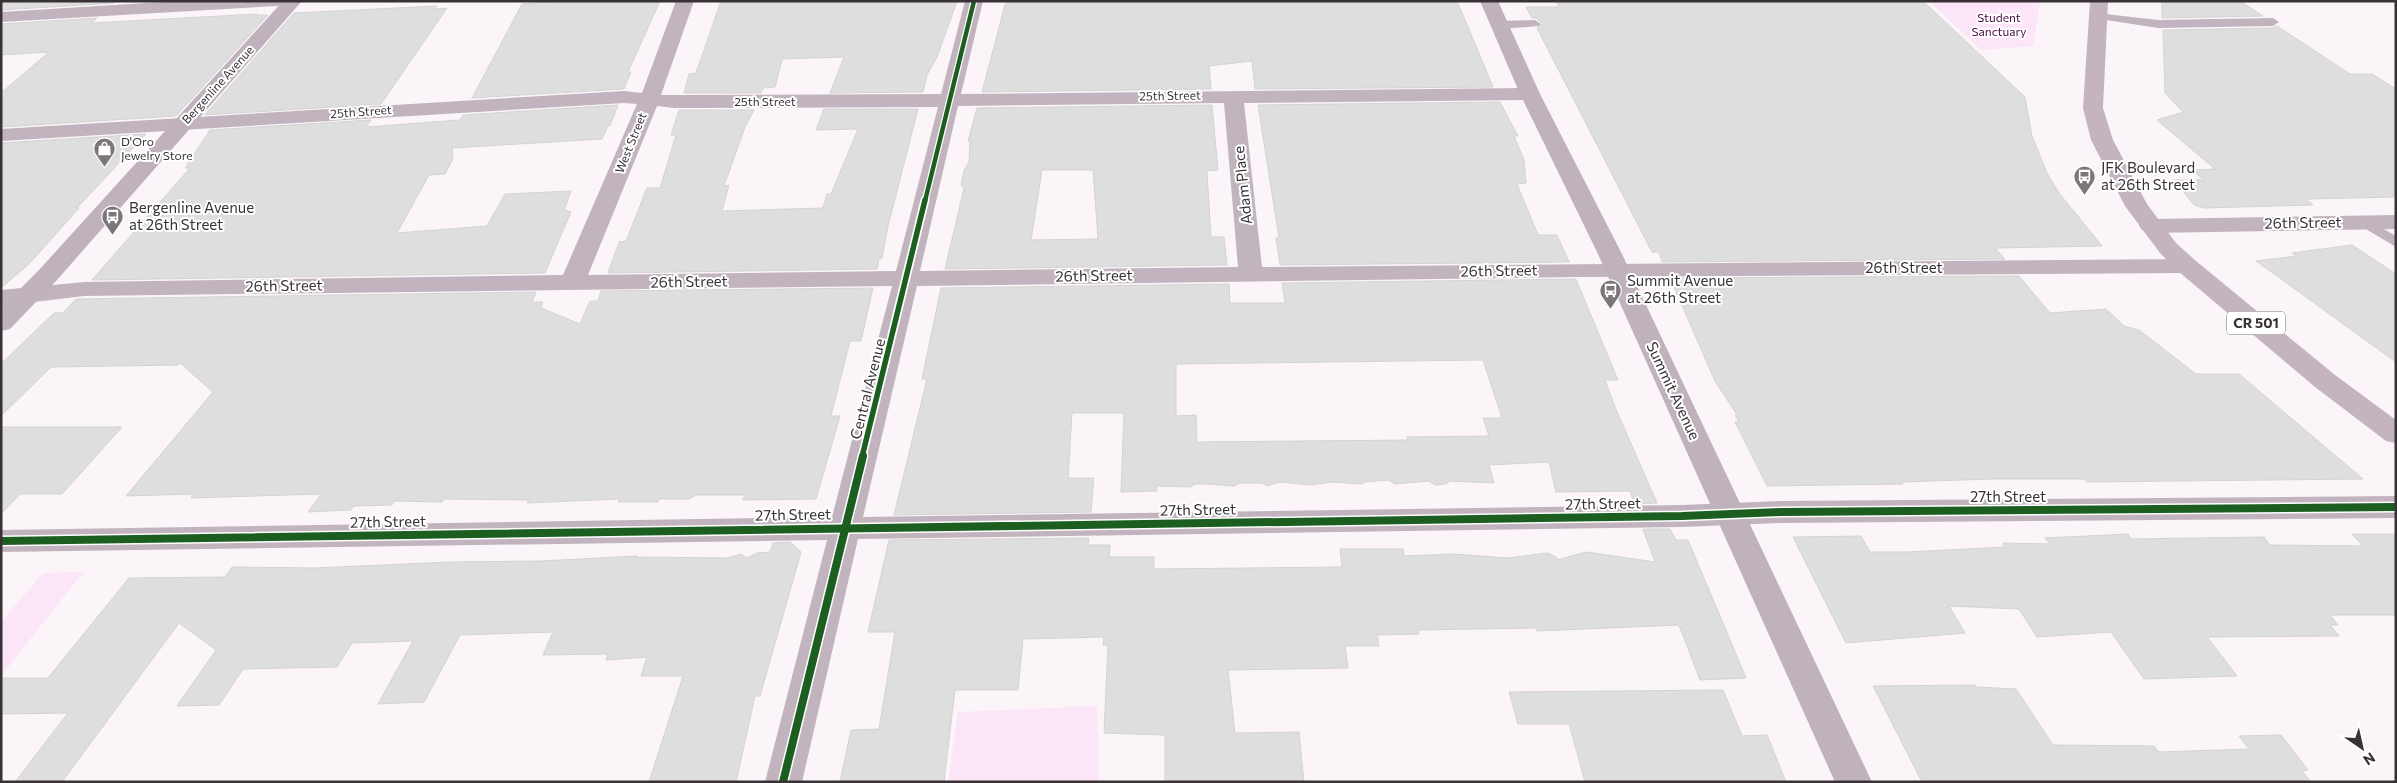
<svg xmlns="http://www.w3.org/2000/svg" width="2397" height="783" font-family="Commissioner,sans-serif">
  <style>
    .green { fill: #fce5f6 }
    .building { fill: #dedede; stroke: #d3d3d3; fill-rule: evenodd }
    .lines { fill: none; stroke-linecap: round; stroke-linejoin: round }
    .lane { fill: #c1b4be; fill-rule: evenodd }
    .street { fill: #c1b4be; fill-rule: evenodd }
    .secondary { fill: #c0b2bd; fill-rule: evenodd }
    .primary { fill: #c3b4c0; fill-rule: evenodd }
    .cycleway-far2-casing { stroke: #fff; stroke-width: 7 }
    .cycleway-far1-casing { stroke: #fff; stroke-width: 9 }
    .cycleway-casing { stroke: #fff; stroke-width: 11 }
    .cycleway-far2 { stroke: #1b5e20; stroke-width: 4.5 }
    .cycleway-far1 { stroke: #1b5e20; stroke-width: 5.5 }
    .cycleway { stroke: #1b5e20; stroke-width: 8 }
    .labels { text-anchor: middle; stroke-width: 4; stroke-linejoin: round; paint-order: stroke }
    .far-park-label { font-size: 12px; fill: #4a0d41; stroke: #fff }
    .far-street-label { font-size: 12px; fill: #383237; stroke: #fff }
    .far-poi-label { font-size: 12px; fill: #383237; stroke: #fff; text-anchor: start }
    .shield { fill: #fff; stroke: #747073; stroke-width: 1 }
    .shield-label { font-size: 14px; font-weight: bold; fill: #383237 }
    .poi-label { font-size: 15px; fill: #383237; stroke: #fff; text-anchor: start }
    .street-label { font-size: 15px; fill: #383237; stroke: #fff }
  </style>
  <rect width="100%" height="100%" fill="#fbf5f9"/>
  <!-- green -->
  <g class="green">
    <path d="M1929,1H2040L2033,46L1981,50Z"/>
    <path d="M84,572L76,581L1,676V622L43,573Z"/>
    <path d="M1097,706L1099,782H948L958,712Z"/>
  </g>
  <!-- building -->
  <g class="building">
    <path d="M1,1H116L114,3L1,10Z"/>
    <path d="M561,1H660L628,72H631L624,89L472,98L522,4Z"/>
    <path d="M721,1H957L937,57L927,75L923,92L830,93L844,57L782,59L775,87L763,88L761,93H684L689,74L696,73Z"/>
    <path d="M1006,1H1457L1493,87L1255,89L1252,61L1209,66L1211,89L982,92Z"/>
    <path d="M1556,1H1923L2025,97L2032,136L2047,173L2059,193L2102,246L1995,248L2005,259L1662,262L1659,252H1652L1537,28L1543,24L1536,18H1532L1526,7H1559Z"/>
    <path d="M2162,1H2240L2263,16L2162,18Z"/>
    <path d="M437,6L434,9L447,8L381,104L205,115L294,13Z"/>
    <path d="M257,14L256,15H268L176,116L1,127V93L49,52L1,55V24L97,18L92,23Z"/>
    <path d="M2277,26L2350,74H2372L2396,89V197L2306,199L2313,205L2204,208L2194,205L2174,180H2204L2192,170L2215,169L2157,120L2183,112L2165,93L2163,30L2273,28Z"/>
    <path d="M1500,102L1518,136H1514L1524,160L1526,183L1517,184L1538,235H1557L1569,262L1280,265L1276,238H1279L1258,105Z"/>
    <path d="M618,105L610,126H608L602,139L452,148L453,159L445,174L429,175L397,233L487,226L505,194L571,191L564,210L571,212L545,273L92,280L190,168H185L210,130L371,120L366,127L460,120L463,115Z"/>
    <path d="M1212,105L1218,170L1207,171L1211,237H1224L1227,265L945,269L964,188L961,185L964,171L969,162L970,141H968L977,108ZM1042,170H1093L1098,239L1031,240Z"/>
    <path d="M824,109H918L888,226L882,258L879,260L877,269L608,273L619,242L626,241L647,188H660L676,135H671L679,110H754L745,127L724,186L729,185L722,211L823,208L827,194H831L858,129L816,130Z"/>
    <path d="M146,134L77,208H79L30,263L1,288V143Z"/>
    <path d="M2352,245L2396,274V362L2256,261L2297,256L2292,253Z"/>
    <path d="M2019,276L2050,313L2106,309L2124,326L2139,330L2196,374H2239L2363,479L2087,482L2084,479H1992L1902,482L1903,484L1767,486L1735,422H1739L1735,415H1737L1715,381L1670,278Z"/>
    <path d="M1576,279L1618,380H1605L1615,407L1657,503L1634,504L1630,491L1556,492L1549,462L1489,465L1494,483L1450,481L1446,484L1435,485L1429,481L1395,484L1388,480L1365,482L1361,484L1332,482L1310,485L1280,482L1267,486L1262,483H1240L1234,486L1208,484H1195L1190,487L1157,486V491L1121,492L1124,413H1072L1068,478H1094L1091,512L894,515L927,379H922L941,288L1229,284L1230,303H1285L1282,283ZM1483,360L1502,418H1483L1489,436L1407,437L1408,440L1197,442L1196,415L1176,416V364Z"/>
    <path d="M873,288L861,341H850L831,416H840L816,499L743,500L745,495H696L689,499H659L658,502H618L619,499L527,503L529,500L444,499L442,502L394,501L392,505L354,506L351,510L308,512L321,494L191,498L193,494L126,496L213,392L180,363L178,365L51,367L1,416V364L54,313H63L76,299L536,292L532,302H543L541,308L580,324L590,301H598L601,291Z"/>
    <path d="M1,427H122L62,494H20L1,514Z"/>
    <path d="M1643,529H1670L1676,540H1688L1746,678L1700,680L1679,625L1537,631L1536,628L1418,630L1419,634L1377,635L1379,646H1345L1348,668L1228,670L1235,733L1299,732L1304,782H1165V735L1104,733L1108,645H1103L1104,637L1023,639L1018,690H955L944,782H840L851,730L879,729L895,632H868L889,540L1089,538L1088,545H1110L1109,557H1154V569L1342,567L1340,549H1403L1404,556L1453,554L1508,558L1547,553L1556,557L1557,560L1586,552L1655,562Z"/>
    <path d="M2128,534L2131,539L2264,537L2270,545L2363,546L2352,534H2396V615H2330L2338,625H2330L2339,636L2207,637L2237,676L2144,679L2111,632L2037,637L2019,609L1949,606L1965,633L1846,643L1793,537L1861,536L1870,552H1908L2005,547L2003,543L2050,544L2045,538Z"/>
    <path d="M790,542L801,552L760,696H755L736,782H649L683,676H641L647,657L606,660L608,654L543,655L553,632L460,635L424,702L378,704L413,641L352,643L337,667L243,669L219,705L177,706L216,650L179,623L62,782H15L68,713L1,714V678H48L129,578L225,577L232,567L314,568L450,562L541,561L637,556L636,557L727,558L741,554L747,558L757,553L770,552L773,543Z"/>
    <path d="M1975,685L1976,687L2016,689L2053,745L2154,746L2159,752L2249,749L2239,736L2281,735L2308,770L2302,771L2311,782H1922L1873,686Z"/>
    <path d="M1723,690L1742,736L1767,735L1786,782H1585L1569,724H1518L1509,692Z"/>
  </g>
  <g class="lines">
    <!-- lane -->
    <g class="lane">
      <path d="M2097,13L2158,20L2273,18L2279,22L2273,26L2158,28L2093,18L2091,16Z"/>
      <path d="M1535,20L1541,24L1539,26L1499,29L1493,25L1499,21Z"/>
      <path d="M2364,218L2396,236V247L2359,225L2357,222Z"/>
    </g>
    <!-- street -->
    <g class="street">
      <path d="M179,1H286L283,5L277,6L1,22V12Z"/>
      <path d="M676,1H694L661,95L941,94L965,1H983L961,94L1530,88L1537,90L1540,94L1537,98L1530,100L1244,103L1262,267L2187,259L2196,261L2199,266L2196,271L2187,273L1580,277L917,286L863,517L1682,505L1782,501L2396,496V518L1782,523L1682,527L858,539L802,782H765L827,540L1,552V530L832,517L892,286L84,296L1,306V290L84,282L563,275L637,104L624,103L1,141V129L624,91L642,93ZM1224,103L1238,267L920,271L958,106ZM657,106L674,108L938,107L896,271L588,275Z"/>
      <path d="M2396,215V229L2151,233L2143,231L2139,226L2143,221L2151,219Z"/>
    </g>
    <!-- secondary -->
    <g class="secondary">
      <path d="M283,1H302L57,280L10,329L1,331V308L39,270Z"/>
      <path d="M1480,1H1498L1540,94L1621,252L1872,782H1835L1597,252L1520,94Z"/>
    </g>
    <!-- primary -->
    <path class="primary" d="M2090,1H2108L2103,108L2113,140L2147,204L2176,243L2196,261L2335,375L2396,420V443L2386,441L2315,387L2178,271L2160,253L2125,206L2091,140L2083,108Z"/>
    <defs>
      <path id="cycleway-far2" d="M925,201L974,1"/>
      <path id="cycleway-far1" d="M862,457L925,200"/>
      <g id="cycleway">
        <path d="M1,541L1682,516L1782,512L2396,507"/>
        <path d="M783,782L863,456"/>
      </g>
    </defs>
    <!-- cycleway-far2 casing -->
    <use href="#cycleway-far2" class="cycleway-far2-casing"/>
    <!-- cycleway-far1 casing -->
    <use href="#cycleway-far1" class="cycleway-far1-casing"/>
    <!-- cycleway casing -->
    <use href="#cycleway" class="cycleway-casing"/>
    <!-- cycleway-far2 -->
    <use href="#cycleway-far2" class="cycleway-far2"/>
    <!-- cycleway-far1 -->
    <use href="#cycleway-far1" class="cycleway-far1"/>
    <!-- cycleway -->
    <use href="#cycleway" class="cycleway"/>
  </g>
  <!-- icons -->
  <defs>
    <symbol id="shop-pin" viewBox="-11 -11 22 30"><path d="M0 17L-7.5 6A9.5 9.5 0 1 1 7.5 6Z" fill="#7c767b" stroke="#fff"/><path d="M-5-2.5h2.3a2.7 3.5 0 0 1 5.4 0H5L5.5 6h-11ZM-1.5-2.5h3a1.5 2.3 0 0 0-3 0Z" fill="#fff"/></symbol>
    <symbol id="bus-pin" viewBox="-11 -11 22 30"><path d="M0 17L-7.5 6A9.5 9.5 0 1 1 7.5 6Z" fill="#7c767b" stroke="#fff"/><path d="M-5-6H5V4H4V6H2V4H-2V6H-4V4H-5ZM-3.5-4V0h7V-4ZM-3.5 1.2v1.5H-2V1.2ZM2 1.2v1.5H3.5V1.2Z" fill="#fff"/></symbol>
  </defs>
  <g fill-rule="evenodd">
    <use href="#shop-pin" x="92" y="136" width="25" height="34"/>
    <use href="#bus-pin" x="2072" y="164" width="25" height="34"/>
    <use href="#bus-pin" x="100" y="204" width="25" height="34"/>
    <use href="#bus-pin" x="1598" y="278" width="25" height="34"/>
  </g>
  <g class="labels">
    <!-- far-park labels -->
    <g class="far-park-label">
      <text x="1999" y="22">Student<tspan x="1999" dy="14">Sanctuary</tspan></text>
    </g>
    <!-- far-street labels -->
    <g class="far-street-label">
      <text transform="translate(218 85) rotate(-48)" y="4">Bergenline Avenue</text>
      <text transform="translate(1170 96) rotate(-1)" y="4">25th Street</text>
      <text x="765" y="106">25th Street</text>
      <text transform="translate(361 112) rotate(-4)" y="4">25th Street</text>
      <text transform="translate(631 143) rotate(-68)" y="4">West Street</text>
    </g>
    <!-- far-poi labels -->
    <g class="far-poi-label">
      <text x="121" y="146">D'Oro<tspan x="121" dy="14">Jewelry Store</tspan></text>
    </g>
    <!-- shield labels -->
    <rect class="shield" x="2227" y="311.5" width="58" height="23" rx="4"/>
    <g class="shield-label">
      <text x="2256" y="328">CR 501</text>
    </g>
    <!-- poi labels -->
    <g class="poi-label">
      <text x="2101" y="173">JFK Boulevard<tspan x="2101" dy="17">at 26th Street</tspan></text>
      <text x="129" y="213">Bergenline Avenue<tspan x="129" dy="17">at 26th Street</tspan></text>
      <text x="1627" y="286">Summit Avenue<tspan x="1627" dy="17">at 26th Street</tspan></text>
    </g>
    <!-- street labels -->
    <g class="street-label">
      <text transform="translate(1243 185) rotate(-96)" y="5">Adam Place</text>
      <text transform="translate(2303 223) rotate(-1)" y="5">26th Street</text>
      <text x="1904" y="273">26th Street</text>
      <text transform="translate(1499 271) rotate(-1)" y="5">26th Street</text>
      <text transform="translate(1094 276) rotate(-1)" y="5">26th Street</text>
      <text transform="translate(689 282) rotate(-1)" y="5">26th Street</text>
      <text transform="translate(284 286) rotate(-1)" y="5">26th Street</text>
      <text transform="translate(868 389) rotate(-76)" y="5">Central Avenue</text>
      <text transform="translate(1673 391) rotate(65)" y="5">Summit Avenue</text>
      <text x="2008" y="502">27th Street</text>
      <text transform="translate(1603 504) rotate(-1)" y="5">27th Street</text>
      <text transform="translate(1198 510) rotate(-1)" y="5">27th Street</text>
      <text transform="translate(793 515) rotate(-1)" y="5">27th Street</text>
      <text transform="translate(388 522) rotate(-1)" y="5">27th Street</text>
    </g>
  </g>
  <!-- border -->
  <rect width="2397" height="783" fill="none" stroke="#383237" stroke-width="5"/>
  <!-- north arrow -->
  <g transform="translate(2362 748) rotate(146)" stroke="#ffffff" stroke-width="4" paint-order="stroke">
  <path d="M0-4L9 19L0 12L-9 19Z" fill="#383237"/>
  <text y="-8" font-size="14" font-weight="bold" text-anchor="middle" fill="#383237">N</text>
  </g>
</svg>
